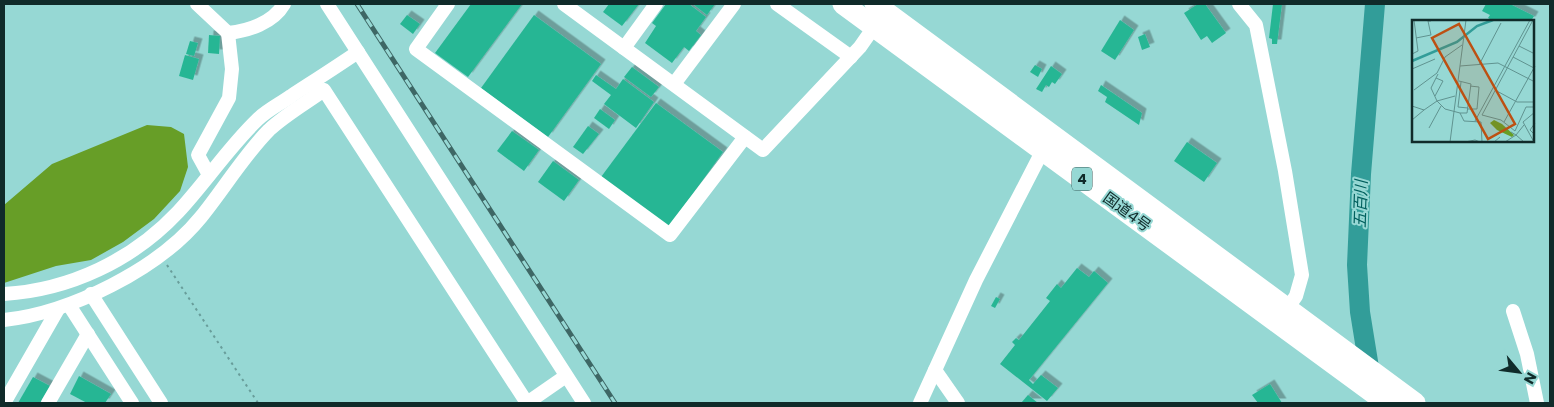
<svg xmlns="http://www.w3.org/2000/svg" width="1554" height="407" font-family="Poppins,'Noto Sans JP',sans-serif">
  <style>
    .forest { fill: #679e27 }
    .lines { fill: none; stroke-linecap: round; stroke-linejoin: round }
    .river { stroke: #329d99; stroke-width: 20 }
    .building { fill: #28b694; filter: url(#shadow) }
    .path { stroke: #689d9a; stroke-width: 2; stroke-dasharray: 2.5 4; stroke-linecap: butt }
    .minor { stroke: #fff; stroke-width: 14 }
    .highway { stroke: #fff; stroke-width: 21 }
    .rail-casing { stroke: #3e6765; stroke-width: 5 }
    .rail { stroke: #96d8d4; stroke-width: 3; stroke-dasharray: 9; stroke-linecap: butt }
    .labels { text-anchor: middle; stroke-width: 4; stroke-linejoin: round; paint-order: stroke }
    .shield { fill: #96d8d4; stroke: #385f5d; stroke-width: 1 }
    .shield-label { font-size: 14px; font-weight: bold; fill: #102b2a }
    .street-label { font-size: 15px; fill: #102b2a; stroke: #96d8d4 }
    .water-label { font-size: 16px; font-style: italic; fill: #015f5d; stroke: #96d8d4 }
    .inset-river { fill: none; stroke: #329d99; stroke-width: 2.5 }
    .inset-road { fill: none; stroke: #609390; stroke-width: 1 }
    .view { fill: #bd5012; fill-opacity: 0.15; stroke: #bd5012; stroke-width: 2.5 }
    .inset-edge { fill: none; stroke: #102b2a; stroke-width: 2.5 }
  </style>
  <defs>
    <filter id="shadow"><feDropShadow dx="4.5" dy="-4.5" stdDeviation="0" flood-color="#0004"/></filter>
  </defs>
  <rect width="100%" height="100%" fill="#96d8d4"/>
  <!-- forest -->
  <path class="forest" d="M147,125L171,127L184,134L188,167L180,191L154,219L123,242L91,260L56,266L4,283V205L52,164Z"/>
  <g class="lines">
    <!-- river -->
    <path class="river" d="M1371,380L1360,312L1357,265L1361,174L1375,4"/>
  </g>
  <!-- building -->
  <g class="building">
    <path d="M471,4H522L468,77L435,53Z"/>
    <path d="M609,4H639L622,26L603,12Z"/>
    <path d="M666,4H689L706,17L696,31L701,35L689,51L684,47L672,63L645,43L656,26L652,23Z"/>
    <path d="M693,4H715L707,15Z"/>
    <path d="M1198,4H1205L1226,33L1212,43L1207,36L1201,40L1184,13Z"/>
    <path d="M1273,4H1282L1277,44H1272V39L1269,38Z"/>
    <path d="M1486,4H1510L1534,16L1531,21H1493L1488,18L1490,15L1482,11Z"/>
    <path d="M407,15L420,24L413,34L400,24Z"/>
    <path d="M534,15L601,64L548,137L481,88Z"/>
    <path d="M1120,20L1134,30L1115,60L1101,51Z"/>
    <path d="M1145,34L1150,47L1142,50L1138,37Z"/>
    <path d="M209,35L220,36L219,54L208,53Z"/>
    <path d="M190,41L198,43L194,56L186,54Z"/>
    <path d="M185,55L199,59L193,80L179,76Z"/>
    <path d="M1035,65L1042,69L1038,77L1030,72Z"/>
    <path d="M1051,66L1062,74L1055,84L1052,82L1049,87L1046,85L1042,92L1036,89Z"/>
    <path d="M632,67L659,87L651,97L624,77Z"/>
    <path d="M596,75L616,89L623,79L654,102L636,128L604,104L611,95L592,81Z"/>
    <path d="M1101,85L1142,113L1139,125L1105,102L1107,97L1098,91Z"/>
    <path d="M656,103L723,152L669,227L601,177Z"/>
    <path d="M600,109L615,120L609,129L594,118Z"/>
    <path d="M588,126L599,134L583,154L573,147Z"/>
    <path d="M512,131L539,150L524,171L497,151Z"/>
    <path d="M1187,142L1217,163L1204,182L1174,161Z"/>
    <path d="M553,161L579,180L564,201L538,182Z"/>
    <path d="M1077,268L1089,277L1094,271L1108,283L1029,380L1033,384L1041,375L1058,388L1047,401L1000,364L1015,345L1012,342L1016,338L1019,340L1050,301L1046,298L1057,284L1061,288Z"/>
    <path d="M996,297L1000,299L995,308L991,306Z"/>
    <path d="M79,376L111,394L105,403H87L70,394Z"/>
    <path d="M33,377L50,386L40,403H18Z"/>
    <path d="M1270,384L1282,403H1258L1252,395Z"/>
    <path d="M1028,395L1038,403H1021Z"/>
  </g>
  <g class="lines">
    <!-- path -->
    <path class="path" d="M167,265L258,403"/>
    <!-- minor -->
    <g class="minor">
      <path d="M197,4L228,33C248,31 273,23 284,4"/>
      <path d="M327,4L584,403"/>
      <path d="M448,4L416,49L670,235L745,137"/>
      <path d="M564,4L763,150L860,47L874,27"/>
      <path d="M777,4L851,57"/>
      <path d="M1239,4L1256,25L1285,171L1302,275L1296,296L1287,309"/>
      <path d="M624,48L656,4"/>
      <path d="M674,84L734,4"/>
      <path d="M209,175L198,155L229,98L232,69L228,33"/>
      <path d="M4,294C70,290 133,260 178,212C206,182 228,148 257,120C267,110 280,104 291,96C314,81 336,67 358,52"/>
      <path d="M91,294L161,403"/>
      <path d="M69,305L132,403"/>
      <path d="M1513,311L1527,354L1537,403"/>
      <path d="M4,320C70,313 159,269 201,217C223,190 245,154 269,130C285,115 306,103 324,90L527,403"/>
      <path d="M935,370L958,403"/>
      <path d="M4,403L58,309"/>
      <path d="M48,403L88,334"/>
      <path d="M527,403L566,376"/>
      <path d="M920,403L976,280L1046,144"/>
    </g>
    <!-- highway -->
    <g class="highway">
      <path d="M843,4L1387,403"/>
      <path d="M875,4L1415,403"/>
    </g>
    <defs>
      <path id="rail" d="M357,4L615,403"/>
    </defs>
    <!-- rail casing -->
    <use href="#rail" class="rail-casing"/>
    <!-- rail -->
    <use href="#rail" class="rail"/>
  </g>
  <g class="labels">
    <!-- shield labels -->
    <rect class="shield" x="1072" y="167.5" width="20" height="23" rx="4"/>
    <g class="shield-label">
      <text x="1082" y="184">4</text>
    </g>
    <!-- street labels -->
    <g class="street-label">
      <text transform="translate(1127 212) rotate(36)" y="5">国道4号</text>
    </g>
    <!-- water labels -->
    <g class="water-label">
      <text transform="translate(1360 204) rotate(-88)" y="6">五百川</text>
    </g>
  </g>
  <!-- overview -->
  <g transform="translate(1412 20)">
    <rect width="122" height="122" fill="#96d8d4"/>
    <path d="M82,100L90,104L102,115L100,117L85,110L78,103Z" fill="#679e27"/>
    <path class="inset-river" d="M0,41L45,22L65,6L81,0"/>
    <path class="inset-road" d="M121,0L70,95L89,100L103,111L114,87H123M4,18L19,15L16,1H19M107,26L123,34M0,34L6,31L2,0M101,37L122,48M67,45L89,3M48,46L86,43L123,62M0,49L23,39M26,54L19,68L25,81L33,89L48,93L52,101L69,102L70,122M47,61L59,64L55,93H48M49,62L46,87L56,88M2,70L25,53L33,37L50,25M83,70L105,82H123M23,76L31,61L24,58M0,86L12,90L25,81L43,76M55,89H65L67,67L58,66M0,100L12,90M63,101L118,0M92,102L123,46M123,103L118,110L123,115M17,108L29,86M99,112L104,115L112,105M38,122L54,0M53,122L63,120L68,122M71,122H82L88,117M93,122L104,115L112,122M122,122L111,102L123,92"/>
    <path class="view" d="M47,4L103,104L76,119L20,18Z"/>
    <rect width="122" height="122" class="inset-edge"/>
  </g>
  <!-- border -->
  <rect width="1554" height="407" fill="none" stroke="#102b2a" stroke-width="10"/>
  <!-- north arrow -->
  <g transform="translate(1519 372) rotate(119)" stroke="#96d8d4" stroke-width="4" paint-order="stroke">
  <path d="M0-4L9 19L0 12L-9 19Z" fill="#102b2a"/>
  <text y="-8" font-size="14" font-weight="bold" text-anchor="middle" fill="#102b2a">N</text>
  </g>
</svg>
